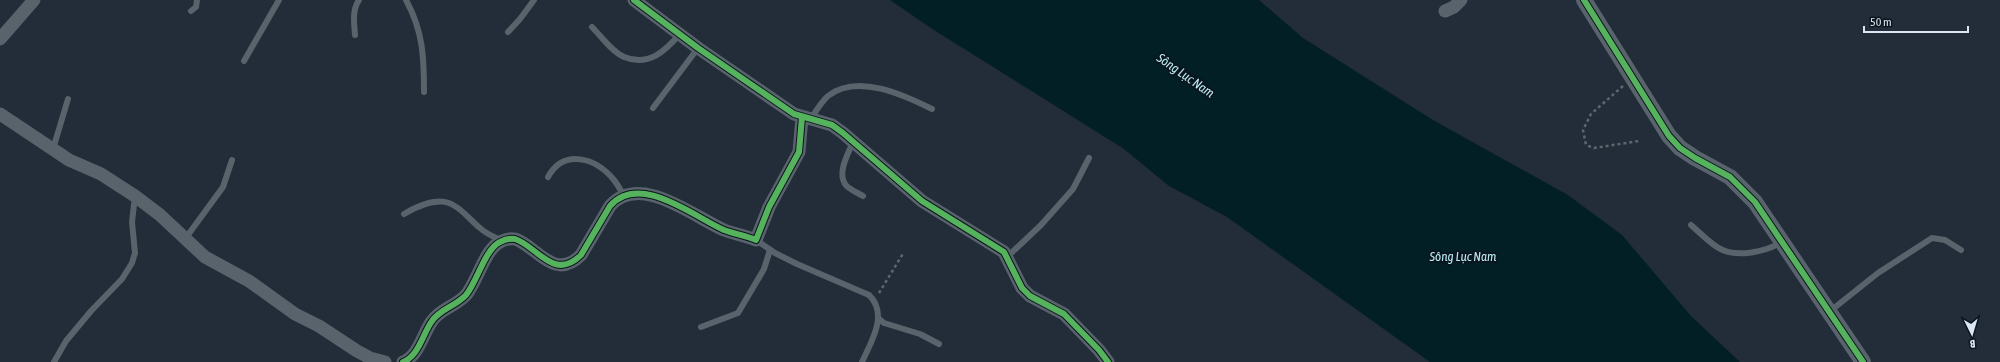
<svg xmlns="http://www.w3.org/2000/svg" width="2000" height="362" font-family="'Asap Condensed',sans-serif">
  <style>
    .water { fill: #031f26 }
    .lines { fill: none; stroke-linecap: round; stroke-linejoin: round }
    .path { stroke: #5e676e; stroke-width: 2.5; stroke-dasharray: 3 3; stroke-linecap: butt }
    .service { stroke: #58636b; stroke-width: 6 }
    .minor { stroke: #58636b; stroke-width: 13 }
    .tertiary { stroke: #58636b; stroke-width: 16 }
    .cycleway-casing { stroke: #0c151e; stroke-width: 8 }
    .cycleway { stroke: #56b35d; stroke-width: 6 }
    .labels { text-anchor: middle; stroke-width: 4; stroke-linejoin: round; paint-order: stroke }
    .water-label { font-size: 13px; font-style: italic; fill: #baecf5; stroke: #0c151e }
  </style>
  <rect width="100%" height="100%" fill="#222d39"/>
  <!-- water -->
  <path class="water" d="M890,0H1259L1303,38L1433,120L1568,195L1622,235L1691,316L1740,362H1430L1227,217L1169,186L1124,149L934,30Z"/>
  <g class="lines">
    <!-- path -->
    <g class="path">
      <path d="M1623,86L1591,114L1583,130L1586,145L1594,148L1639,141"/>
      <path d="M879,293L904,252"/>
    </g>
    <!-- service -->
    <g class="service">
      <path d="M406,0C423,31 424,57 424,92"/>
      <path d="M191,11L196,7L197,0"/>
      <path d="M592,27C601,36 612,52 624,57C649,67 665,51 680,34"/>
      <path d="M508,32L520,19L534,0"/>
      <path d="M355,35C354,23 352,10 359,0"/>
      <path d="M244,61L279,0"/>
      <path d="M653,108L698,48"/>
      <path d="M811,119C816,111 821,102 828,96C857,73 904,95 932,109"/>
      <path d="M853,142C849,152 837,172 845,184C848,189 858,193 863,196"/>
      <path d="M53,149L68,99"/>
      <path d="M548,177C564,148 596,158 614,180C618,185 621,191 624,196"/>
      <path d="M404,214C416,207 434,198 449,203C461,207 471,221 480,228C486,234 495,237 502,241"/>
      <path d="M1691,225C1700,233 1708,241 1717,247C1735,259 1765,252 1782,242"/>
      <path d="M185,239L223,187L232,160"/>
      <path d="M756,240L775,253L797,264L869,295C889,314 871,342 862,362"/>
      <path d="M1007,257L1041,225L1073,189L1089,158"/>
      <path d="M1829,312L1878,273L1932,238L1945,240L1961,250"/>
      <path d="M878,318L884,323L920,334L939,344"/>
      <path d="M701,327L738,313L764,269L770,250"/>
      <path d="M54,362L66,341L91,311L122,279L132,263L135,253L132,222L135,196"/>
    </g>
    <!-- minor -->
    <g class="minor">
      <path d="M634,0L698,48L794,114L832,125L843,133L922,201L1004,252L1022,288L1030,296L1064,314L1099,350L1108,362"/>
      <path d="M1445,11L1454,7L1461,0"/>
      <path d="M0,39L34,0"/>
      <path d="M0,114L69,160L101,174L135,196L160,215L205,257L249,281L295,314L319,326L357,351L370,358L385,362"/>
      <path d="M403,362C419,356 423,333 432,321C440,309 456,306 466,295C477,282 485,249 500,242C504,240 510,238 515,239C537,246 554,282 581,255L610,206C640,172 694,217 724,230C735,234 746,236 756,240L769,207L799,152L802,117"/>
    </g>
    <!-- tertiary -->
    <path class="tertiary" d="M1584,0L1669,136L1680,148L1695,158L1730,177L1755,202L1863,362"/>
    <defs>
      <g id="cycleway">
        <path d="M634,0L698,48L794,114L832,125L843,133L922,201L1004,252L1022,288L1030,296L1064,314L1099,350L1108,362"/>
        <path d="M1584,0L1669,136L1680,148L1695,158L1730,177L1755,202L1863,362"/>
        <path d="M403,362C419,356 423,333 432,321C440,309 456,306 466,295C477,282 485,249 500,242C504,240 510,238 515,239C537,246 554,282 581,255L610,206C640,172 694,217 724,230C735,234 746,236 756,240L769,207L799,152L802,117"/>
      </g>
    </defs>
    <!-- cycleway casing -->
    <use href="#cycleway" class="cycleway-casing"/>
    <!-- cycleway -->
    <use href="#cycleway" class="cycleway"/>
  </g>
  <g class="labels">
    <!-- water labels -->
    <g class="water-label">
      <text transform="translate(1186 75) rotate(35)" y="5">Sông Lục Nam</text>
      <text x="1463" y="261">Sông Lục Nam</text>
    </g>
  </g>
  <!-- north arrow -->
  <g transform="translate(1972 334) rotate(175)" stroke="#0c151e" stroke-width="3" paint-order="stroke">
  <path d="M0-3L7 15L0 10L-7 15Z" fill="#d9e6f4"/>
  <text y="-6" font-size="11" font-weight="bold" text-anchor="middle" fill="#d9e6f4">B</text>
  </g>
  <!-- scale -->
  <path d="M1864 26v6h104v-6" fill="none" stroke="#d9e6f4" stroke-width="2"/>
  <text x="1870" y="26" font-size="12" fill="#d9e6f4" stroke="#0c151e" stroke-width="3" paint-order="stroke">50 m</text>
</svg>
